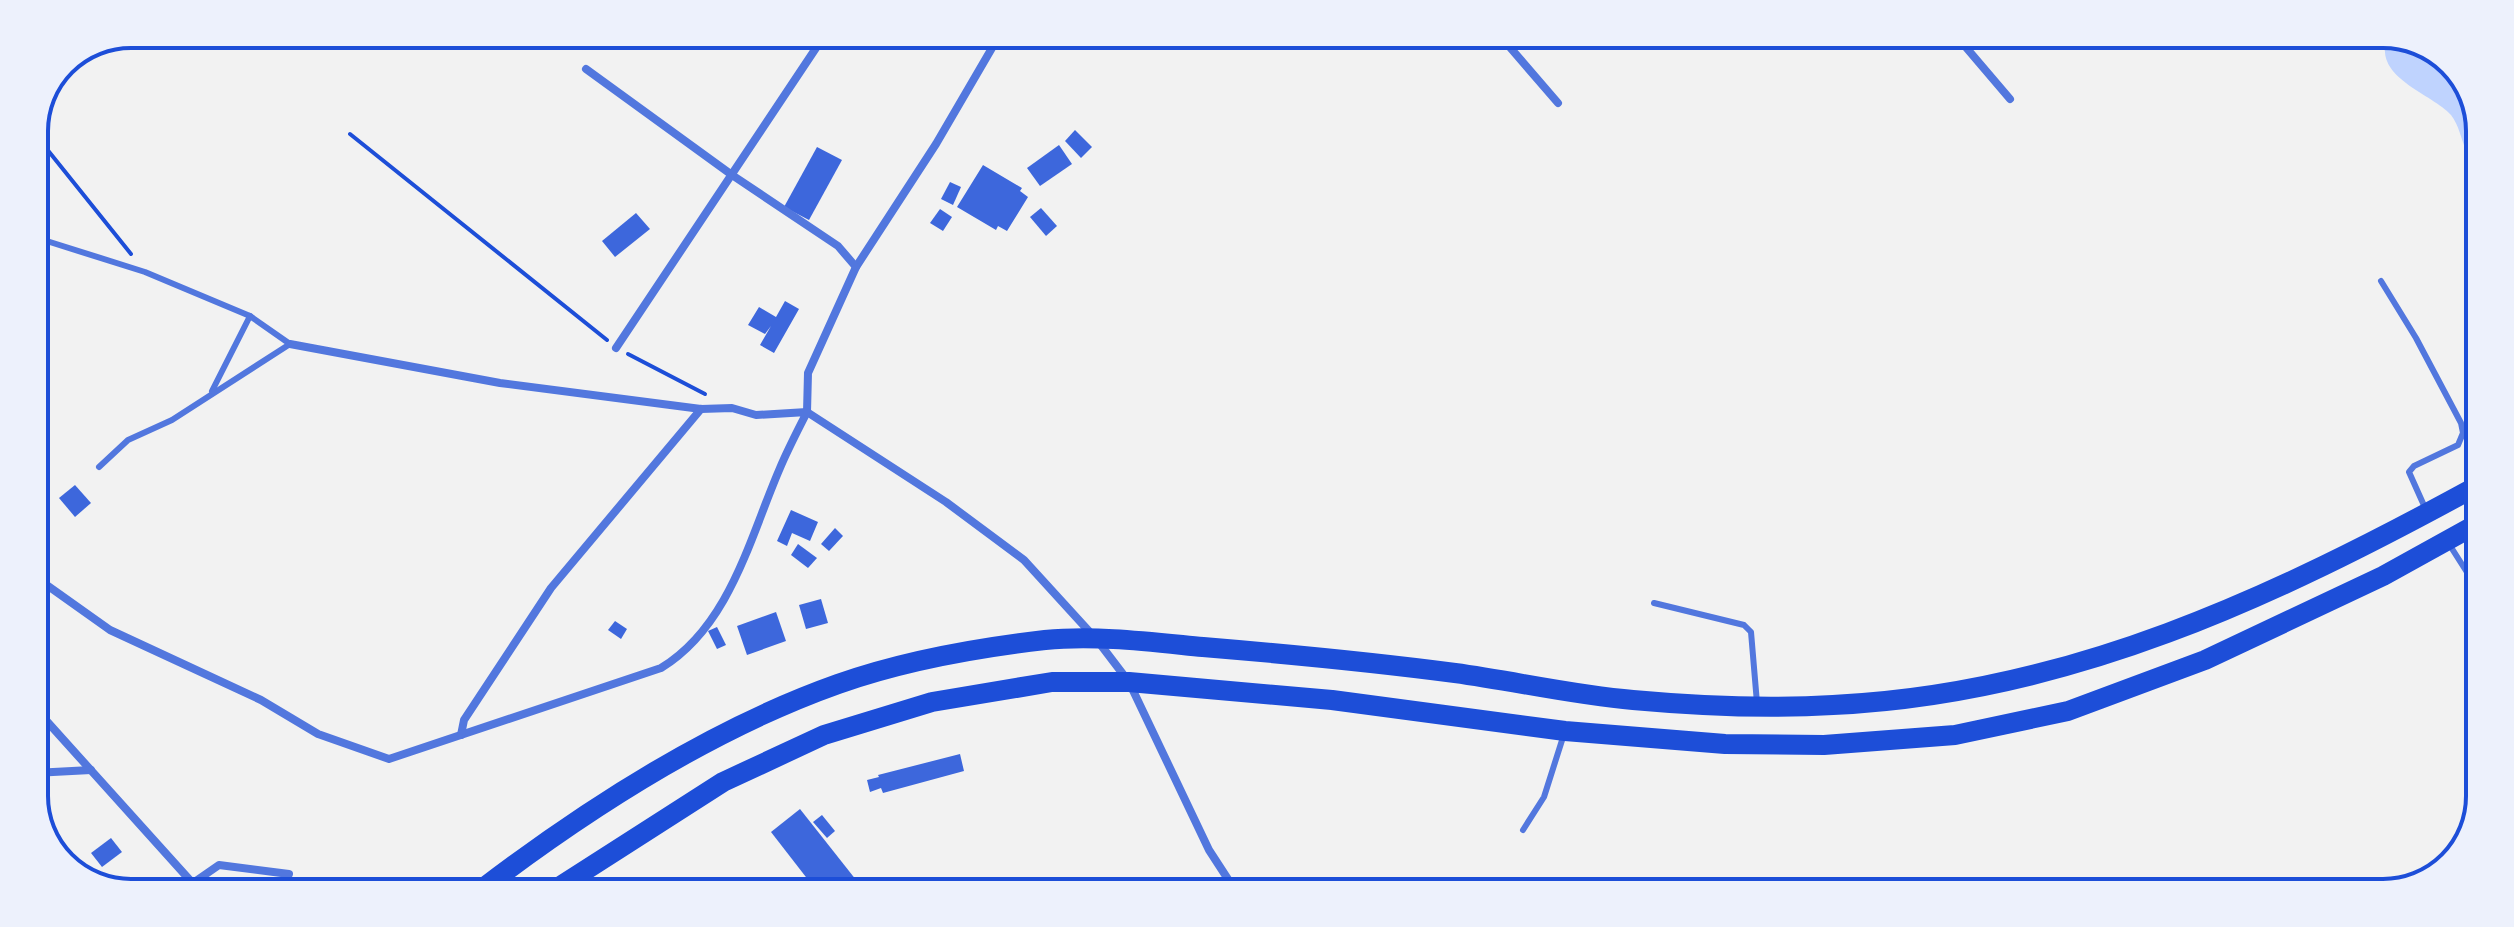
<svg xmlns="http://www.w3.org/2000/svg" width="2514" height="927" font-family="Literata,serif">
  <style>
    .water { fill: #bfd3fe }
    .building { fill: #3d67dc }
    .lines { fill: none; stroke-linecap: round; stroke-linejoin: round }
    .path { stroke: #1d4ed8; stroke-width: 4 }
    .service { stroke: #5277de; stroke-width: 6 }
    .minor { stroke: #5277de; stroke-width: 8 }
    .trunk { stroke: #1d4ed8; stroke-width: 20 }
    .rim { fill: none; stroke: #1d4ed8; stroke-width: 4 }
  </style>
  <rect width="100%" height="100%" fill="#f2f2f2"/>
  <!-- water -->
  <path class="water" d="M2387,39H2414L2460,72L2480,124L2479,172C2475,165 2469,158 2466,150C2461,139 2459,125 2451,115C2433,94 2373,78 2387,39Z"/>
  <!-- building -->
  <g class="building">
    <path d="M1075,130L1092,147L1081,158L1065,141Z"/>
    <path d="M1059,145L1072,164L1040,186L1027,168Z"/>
    <path d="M817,147L842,160L809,220L784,207Z"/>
    <path d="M983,165L1022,188L1020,191L1028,197L1007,231L998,226L996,230L957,207Z"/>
    <path d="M950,182L961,187L953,205L941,199Z"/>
    <path d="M1041,208L1057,226L1046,236L1030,217Z"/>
    <path d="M940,209L952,217L943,231L930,223Z"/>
    <path d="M636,213L650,229L615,257L602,241Z"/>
    <path d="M785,301L799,309L774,353L760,345L771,326L765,334L748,325L759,307L776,317Z"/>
    <path d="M75,485L91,503L75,517L59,498Z"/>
    <path d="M791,510L818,522L810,541L792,533L787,546L777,541Z"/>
    <path d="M835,528L843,536L829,551L821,544Z"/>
    <path d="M798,544L817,558L808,568L791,555Z"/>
    <path d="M821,599L828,623L806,629L799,605Z"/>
    <path d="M776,612L786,641L747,655L737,626Z"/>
    <path d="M615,621L627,629L621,639L608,630Z"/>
    <path d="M717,627L726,645L717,649L708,631Z"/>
    <path d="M960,754L964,771L883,793L881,788L870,792L867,780L879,777L878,775Z"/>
    <path d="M800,809L864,890H816L771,832Z"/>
    <path d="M822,815L835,831L827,838L813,822Z"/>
    <path d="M111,838L122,852L102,867L91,853Z"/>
  </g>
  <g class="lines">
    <!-- path -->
    <g class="path">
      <path d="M34,133L131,254"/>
      <path d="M350,134L607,340"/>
      <path d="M628,354L705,394"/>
    </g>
    <!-- service -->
    <g class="service">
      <path d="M34,237L145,272L250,316L290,344L172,420L128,440L99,467"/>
      <path d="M2381,281L2416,338L2461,423L2463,433L2458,445L2414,466L2409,472L2426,510"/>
      <path d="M212,391L250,316"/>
      <path d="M2449,544L2477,588"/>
      <path d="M1654,603L1744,625L1751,632L1757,703"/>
      <path d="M1523,830L1544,797L1564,734"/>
    </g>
    <!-- minor -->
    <g class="minor">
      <path d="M999,36L936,144L856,267L808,373L807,412L946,502L1024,560L1097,640L1129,682L1209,850L1235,890"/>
      <path d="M1501,37L1558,103"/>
      <path d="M1958,38L2010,99"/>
      <path d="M586,69L732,175L838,246L856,267"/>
      <path d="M616,348L824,36"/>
      <path d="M34,576L110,630L261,700L318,734L389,759L661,668C730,626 750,537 780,468C788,449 798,430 807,412L756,415L732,408L701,409L500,383L290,344"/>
      <path d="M34,707L197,888"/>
      <path d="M461,735L464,720L551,588L701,409"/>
      <path d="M34,773L91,770"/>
      <path d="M193,883L219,865L289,874"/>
    </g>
    <!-- trunk -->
    <g class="trunk">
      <path d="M482,889C587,809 714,728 838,684C903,661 976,648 1045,640C1097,635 1151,642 1203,647C1287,654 1371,662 1455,673C1514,681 1573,695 1633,700C1699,706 1766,709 1833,705C2069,694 2274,597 2477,486"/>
      <path d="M556,889L723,782L824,735L932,702L1052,682H1129L1332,700L1565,731L1725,744L1824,745L1955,735L2068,711L2205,660L2383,576L2477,524"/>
    </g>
  </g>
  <!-- crop -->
  <path d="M0 0H2514V927H0ZM131 48H2383A83 83 0 0 1 2466 131V796A83 83 0 0 1 2383 879H131A83 83 0 0 1 48 796V131A83 83 0 0 1 131 48Z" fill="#edf1fc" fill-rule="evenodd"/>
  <path class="rim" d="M131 48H2383A83 83 0 0 1 2466 131V796A83 83 0 0 1 2383 879H131A83 83 0 0 1 48 796V131A83 83 0 0 1 131 48Z"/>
</svg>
